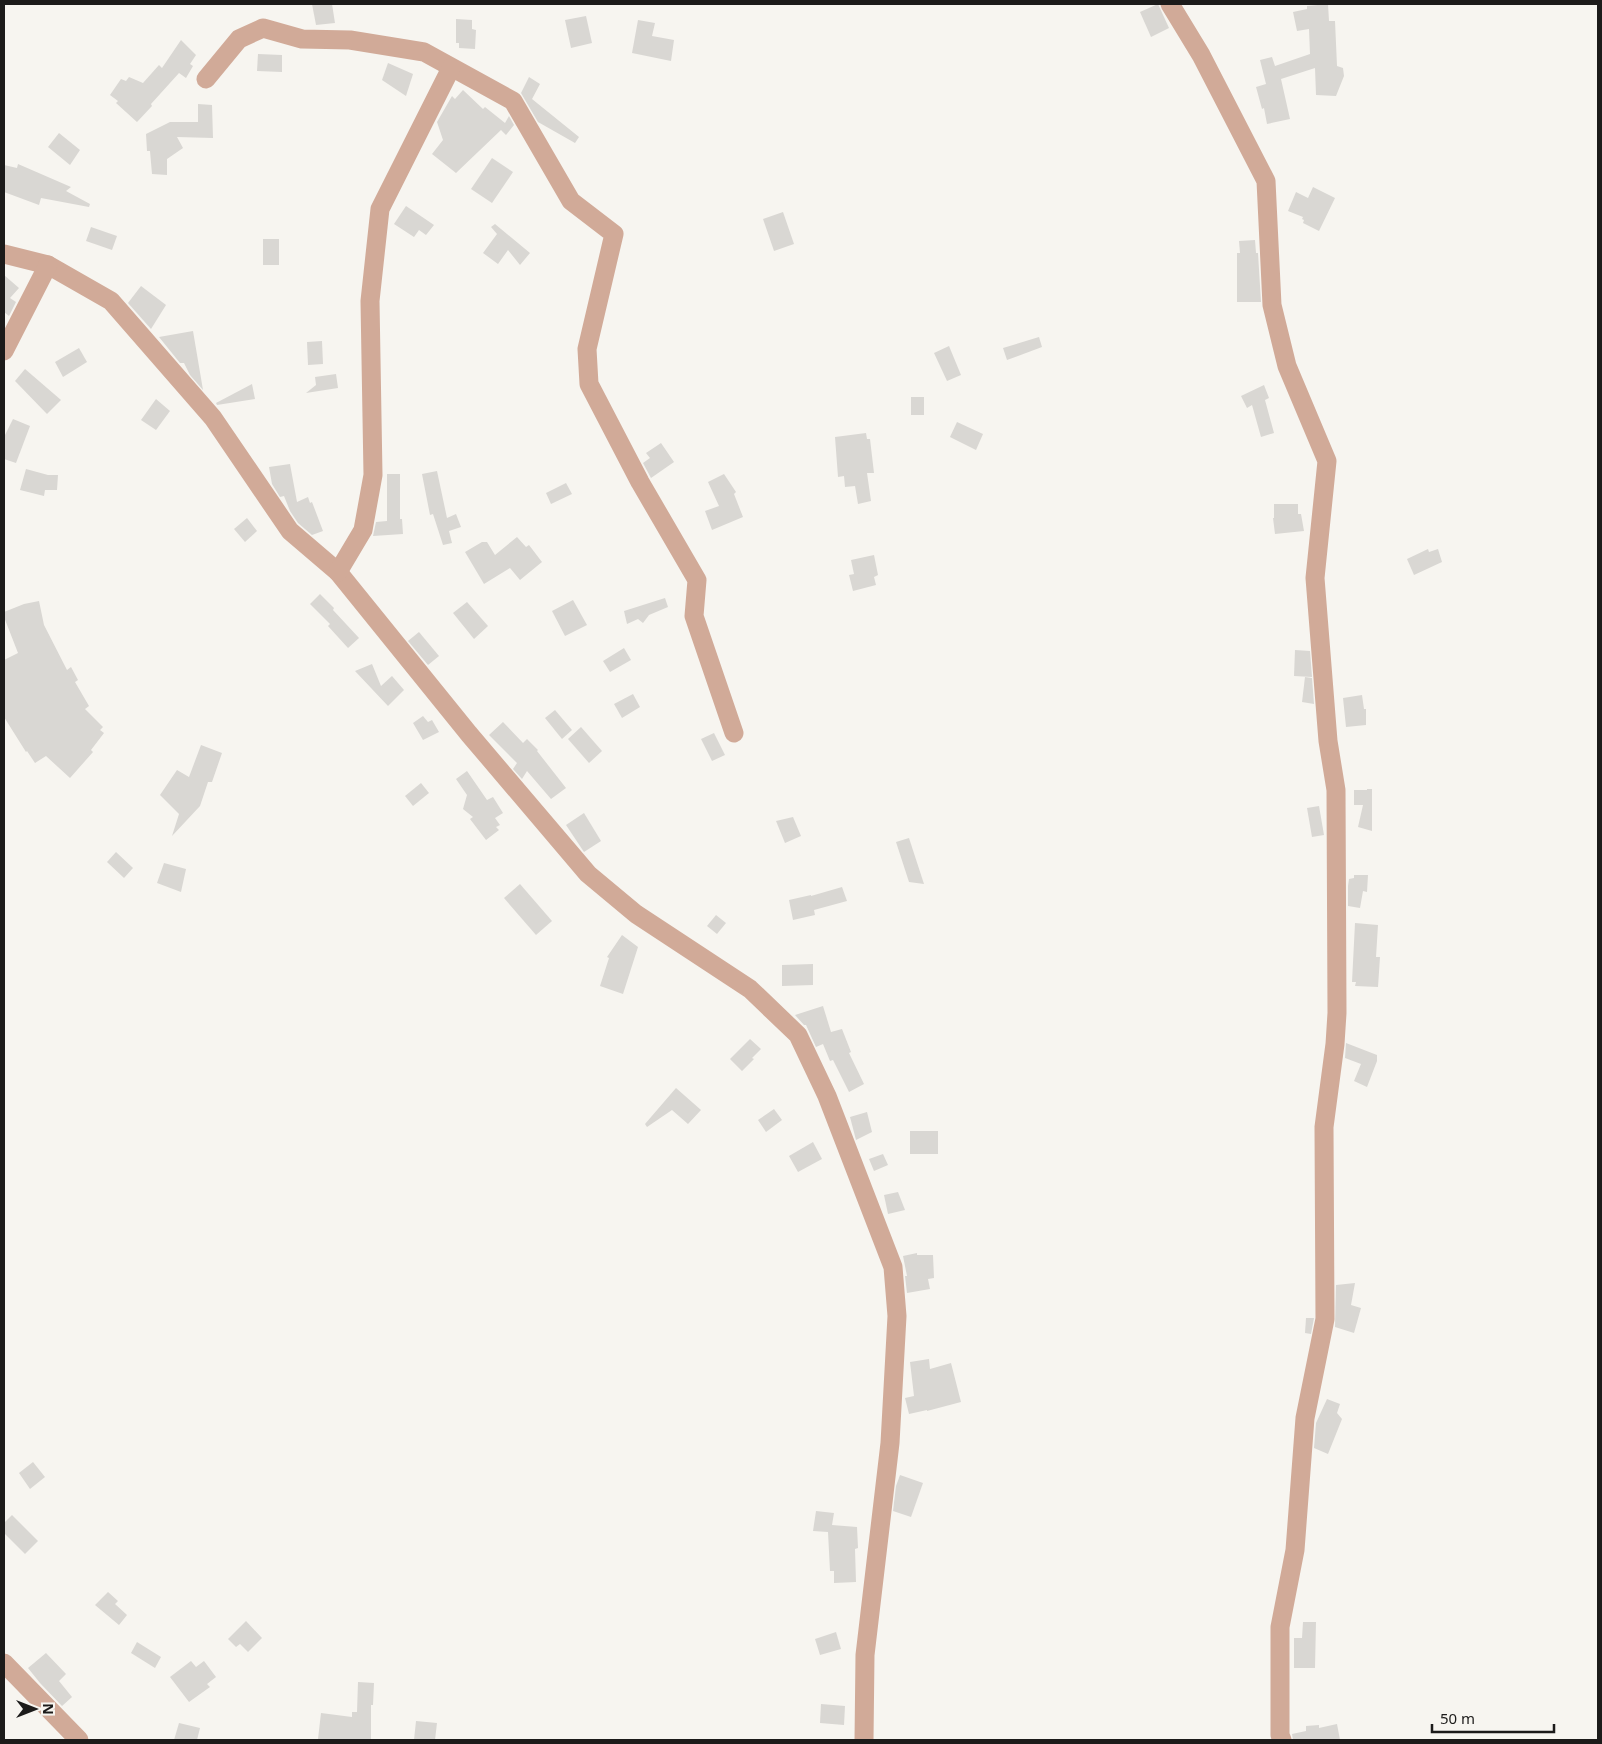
<svg xmlns="http://www.w3.org/2000/svg" width="1602" height="1744" font-family="'Noto Sans',sans-serif">
  <style>
    .building { fill: #d9d7d3 }
    .lines { fill: none; stroke-linecap: round; stroke-linejoin: round }
    .minor { stroke: #d1aa98; stroke-width: 19 }
  </style>
  <rect width="100%" height="100%" fill="#f7f5f0"/>
  <!-- building -->
  <g class="building">
    <path d="M312,4H332L335,23L316,25Z"/>
    <path d="M1158,4L1169,28L1151,37L1140,12Z"/>
    <path d="M1328,4L1329,21H1335L1337,66L1343,68L1344,76L1336,96L1316,95L1315,68L1281,79L1290,119L1267,124L1264,108L1262,109L1256,87L1266,84L1260,60L1272,57L1275,66L1310,54L1309,29L1297,31L1293,12L1307,9V6Z"/>
    <path d="M586,16L592,43L571,48L565,20Z"/>
    <path d="M456,19L472,20V29L476,30L475,49L459,48V43H456Z"/>
    <path d="M638,20L655,23L652,36L674,40L671,61L632,53Z"/>
    <path d="M181,40L196,55L190,64L193,66L186,78L179,73L151,104L152,106L137,122L116,103L118,101L110,95L121,79L126,81L129,77L143,83L159,65L162,68Z"/>
    <path d="M258,54L282,55V72L257,71Z"/>
    <path d="M388,63L413,74L406,96L382,80Z"/>
    <path d="M529,77L540,84L532,99L579,137L575,143L538,122L521,93Z"/>
    <path d="M463,90L483,109L485,107L505,123L509,116L514,125L506,135L501,130L456,173L432,154L443,140L437,122L452,96L455,99Z"/>
    <path d="M198,104L212,105L213,138L177,137L183,148L167,159V175L152,174L150,151H147L146,134L170,122H198Z"/>
    <path d="M59,133L80,150L70,165L48,147Z"/>
    <path d="M492,158L513,172L492,203L471,189Z"/>
    <path d="M18,164L71,187L66,191L90,204L89,207L41,198L39,205L4,192V165L17,168Z"/>
    <path d="M1313,187L1335,198L1319,231L1303,223L1304,220L1302,219L1303,217L1288,211L1296,192L1308,198Z"/>
    <path d="M406,206L434,225L426,235L419,230L414,237L394,224Z"/>
    <path d="M783,212L794,244L774,251L763,219Z"/>
    <path d="M495,224L530,253L520,265L508,250L498,264L483,253L497,234L491,227Z"/>
    <path d="M91,227L117,236L112,250L86,241Z"/>
    <rect x="263" y="239" width="16" height="26"/>
    <path d="M1255,240L1256,253H1258L1261,302H1237V253H1240L1239,241Z"/>
    <path d="M4,275L19,288L10,298L16,302L9,316L4,312Z"/>
    <path d="M141,286L166,305L151,329L128,303Z"/>
    <path d="M193,331L203,390L190,375L184,363H180L159,337Z"/>
    <path d="M1039,337L1042,347L1007,360L1003,348Z"/>
    <path d="M322,341L323,364L308,365L307,342Z"/>
    <path d="M949,346L961,375L947,381L934,353Z"/>
    <path d="M79,348L87,362L63,377L55,362Z"/>
    <path d="M25,369L61,400L47,414L15,381Z"/>
    <path d="M336,374L338,388L306,393L316,385L315,377Z"/>
    <path d="M252,384L255,399L217,405L216,403Z"/>
    <path d="M1264,385L1269,398L1265,400L1274,433L1261,437L1252,405L1247,408L1241,396Z"/>
    <rect x="911" y="397" width="13" height="18"/>
    <path d="M156,399L170,411L156,430L141,420Z"/>
    <path d="M13,419L30,426L16,463L4,459V437Z"/>
    <path d="M957,422L983,434L976,450L950,437Z"/>
    <path d="M866,433L867,439H870L874,473H867L871,501L858,504L855,486L845,487L844,476L838,477L835,437Z"/>
    <path d="M661,443L674,462L651,478L643,463L650,458L646,453Z"/>
    <path d="M290,464L297,502L308,497L310,503L312,502L323,531L312,535L298,523L290,511L284,496L280,497L272,484L269,467Z"/>
    <path d="M26,469L48,475H58L57,490H45L44,496L20,490Z"/>
    <path d="M437,471L447,518L456,514L461,527L449,531L452,543L443,545L433,514L430,515L422,474Z"/>
    <path d="M387,474H400V519H402L403,534L373,536L376,522L387,521Z"/>
    <path d="M724,474L736,492L734,494L743,517L712,530L705,511L719,506L708,482Z"/>
    <path d="M566,483L572,494L551,504L546,493Z"/>
    <path d="M1274,504H1298V514H1301L1304,531L1275,534L1273,518H1274Z"/>
    <path d="M247,518L257,531L245,542L234,529Z"/>
    <path d="M517,537L526,547L529,545L542,562L520,580L510,568L484,584L465,552L482,542H487L495,555Z"/>
    <path d="M1428,549L1429,552L1438,549L1442,562L1414,575L1407,559Z"/>
    <path d="M874,555L878,575L874,577L876,585L853,591L849,575L854,574L851,560Z"/>
    <path d="M320,594L334,608L333,610L359,638L348,648L328,626L330,624L310,604Z"/>
    <path d="M665,598L668,607L649,615L643,623L638,619L627,624L624,611Z"/>
    <path d="M573,600L587,625L565,636L552,611Z"/>
    <path d="M39,601L44,625L67,670L71,667L78,680L75,682L89,706L85,709L103,727L100,730L104,733L91,750L93,752L70,778L46,756L35,763L27,751L26,752L4,717V660L18,653L4,617V612L24,604Z"/>
    <path d="M467,602L488,626L474,639L453,613Z"/>
    <path d="M419,632L439,656L428,665L408,641Z"/>
    <path d="M624,648L631,660L610,672L603,661Z"/>
    <path d="M1295,650L1310,651L1312,677L1294,676Z"/>
    <path d="M372,664L381,686L392,676L404,690L388,706L355,671Z"/>
    <path d="M1305,677L1312,678L1314,704L1302,702Z"/>
    <path d="M633,694L640,707L622,718L614,704Z"/>
    <path d="M1362,695L1364,709H1366V725L1346,727L1343,698Z"/>
    <path d="M555,710L572,730L562,739L545,718Z"/>
    <path d="M423,716L428,722L432,720L439,732L423,740L413,723Z"/>
    <path d="M503,722L523,743L527,739L538,750L537,751L566,788L551,799L527,771L522,779L513,769L517,763L489,735Z"/>
    <path d="M581,727L602,751L589,763L568,739Z"/>
    <path d="M714,733L725,755L712,761L701,739Z"/>
    <path d="M201,745L222,753L212,782H208L200,806L172,836L179,814L160,795L177,770L189,777Z"/>
    <path d="M467,771L487,800L493,797L503,813L495,818L500,825L496,827L499,830L486,840L470,819L473,817L463,809L467,795L456,779Z"/>
    <path d="M421,783L429,793L413,806L405,796Z"/>
    <path d="M1367,789H1372V831L1358,827L1363,805H1354V790H1367Z"/>
    <path d="M1319,806L1324,835L1312,837L1307,808Z"/>
    <path d="M584,813L601,841L584,852L566,825Z"/>
    <path d="M793,817L801,836L785,843L776,821Z"/>
    <path d="M909,838L924,884L909,882L896,842Z"/>
    <path d="M116,852L133,868L124,878L107,862Z"/>
    <path d="M164,863L186,869L181,892L157,883Z"/>
    <path d="M1354,875H1368L1367,892L1363,891L1360,908L1348,906V886L1349,879L1354,878Z"/>
    <path d="M520,884L552,921L536,935L504,898Z"/>
    <path d="M842,887L847,901L814,910L815,915L793,920L789,900L811,895V896Z"/>
    <path d="M716,915L726,923L717,934L707,926Z"/>
    <path d="M1355,923L1378,925L1376,957H1380L1378,987L1355,986L1356,982H1352Z"/>
    <path d="M622,935L638,947L623,994L600,986L609,958L607,957Z"/>
    <path d="M813,964V985L782,986V965Z"/>
    <path d="M823,1006L831,1032L842,1029L851,1052L849,1053L864,1084L849,1092L833,1060L830,1061L823,1044L816,1047L806,1025H804L795,1015Z"/>
    <path d="M750,1039L761,1049L752,1058L754,1059L742,1071L730,1059Z"/>
    <path d="M1346,1043L1377,1055V1061L1367,1087L1354,1081L1361,1064L1345,1058Z"/>
    <path d="M676,1088L701,1110L688,1124L672,1110L647,1127L645,1124Z"/>
    <path d="M774,1109L782,1120L766,1132L758,1120Z"/>
    <path d="M867,1112L872,1132L856,1140L850,1117Z"/>
    <rect x="910" y="1131" width="28" height="23"/>
    <path d="M813,1142L822,1159L798,1172L789,1156Z"/>
    <path d="M883,1154L888,1165L874,1171L869,1159Z"/>
    <path d="M898,1192L905,1210L888,1214L884,1195Z"/>
    <path d="M917,1253V1255H933L934,1278L928,1279L930,1289L907,1293L905,1276H907L903,1256Z"/>
    <path d="M1355,1283L1351,1305L1361,1308L1354,1333L1335,1327L1336,1285Z"/>
    <path d="M1306,1318H1314L1311,1334L1305,1333Z"/>
    <path d="M929,1359L930,1369L951,1363L961,1402L927,1411V1410L909,1414L905,1398L914,1396L910,1362Z"/>
    <path d="M1327,1399L1340,1404L1337,1413L1342,1419L1328,1454L1314,1448L1316,1423Z"/>
    <path d="M33,1462L45,1477L30,1489L19,1473Z"/>
    <path d="M900,1475L923,1483L911,1517L893,1511L896,1486Z"/>
    <path d="M816,1511L834,1513L832,1525L857,1527L858,1548L855,1549L856,1582L834,1583V1571H830L828,1532L813,1531Z"/>
    <path d="M12,1515L38,1541L25,1554L4,1533V1523Z"/>
    <path d="M108,1592L118,1601L115,1604L127,1615L119,1625L95,1605Z"/>
    <path d="M246,1621L262,1638L248,1652L240,1644L236,1647L228,1639Z"/>
    <path d="M1303,1622H1316L1315,1668H1294V1638H1302Z"/>
    <path d="M836,1632L841,1649L820,1655L815,1639Z"/>
    <path d="M137,1642L161,1657L155,1668L131,1653Z"/>
    <path d="M46,1653L66,1674L59,1681L72,1697L62,1706L40,1683L28,1668Z"/>
    <path d="M191,1661L196,1667L204,1661L216,1677L207,1684L210,1687L189,1702L170,1677Z"/>
    <path d="M358,1682L374,1683L373,1705H371V1740L318,1739L321,1713L352,1717V1712H357Z"/>
    <path d="M821,1704L845,1706L844,1725L820,1723Z"/>
    <path d="M416,1721L437,1723L435,1740H414Z"/>
    <path d="M179,1723L200,1728L197,1740H174Z"/>
    <path d="M1337,1724L1340,1740H1293L1292,1734L1306,1731V1726L1319,1725V1728Z"/>
  </g>
  <g class="lines">
    <!-- minor -->
    <g class="minor">
      <path d="M1170,4L1201,55L1266,181L1272,305L1287,366L1327,461L1315,578L1328,741L1336,790L1337,1013L1335,1044L1324,1127L1325,1319L1305,1418L1295,1550L1280,1627V1735L1282,1740"/>
      <path d="M206,79L239,39L263,28L302,39L350,40L424,52L513,101L571,201L614,234L587,349L589,384L640,482L697,580L694,616L734,733"/>
      <path d="M4,254L48,265L111,301L213,418L290,531L338,572L469,734L588,874L636,914L750,989L798,1035L827,1096L893,1267L897,1316L890,1443L865,1655L864,1740"/>
      <path d="M4,351L48,265"/>
      <path d="M338,572L363,530L373,475L370,301L380,209L451,68"/>
      <path d="M4,1663L79,1740"/>
    </g>
  </g>
  <!-- border -->
  <rect width="1602" height="1744" fill="none" stroke="#1c1b1a" stroke-width="10"/>
  <!-- north arrow -->
  <g transform="translate(35 1709) rotate(90)" stroke="#f7f5f0" stroke-width="4" paint-order="stroke">
  <path d="M0-4L9 19L0 12L-9 19Z" fill="#1c1b1a"/>
  <text y="-8" font-size="14" font-weight="bold" text-anchor="middle" fill="#1c1b1a">N</text>
  </g>
  <!-- scale -->
  <path d="M1432 1724v8h122v-8" fill="none" stroke="#1c1b1a" stroke-width="2.5"/>
  <text x="1440" y="1724" font-size="15" fill="#1c1b1a" stroke="#f7f5f0" stroke-width="4" paint-order="stroke">50 m</text>
</svg>
